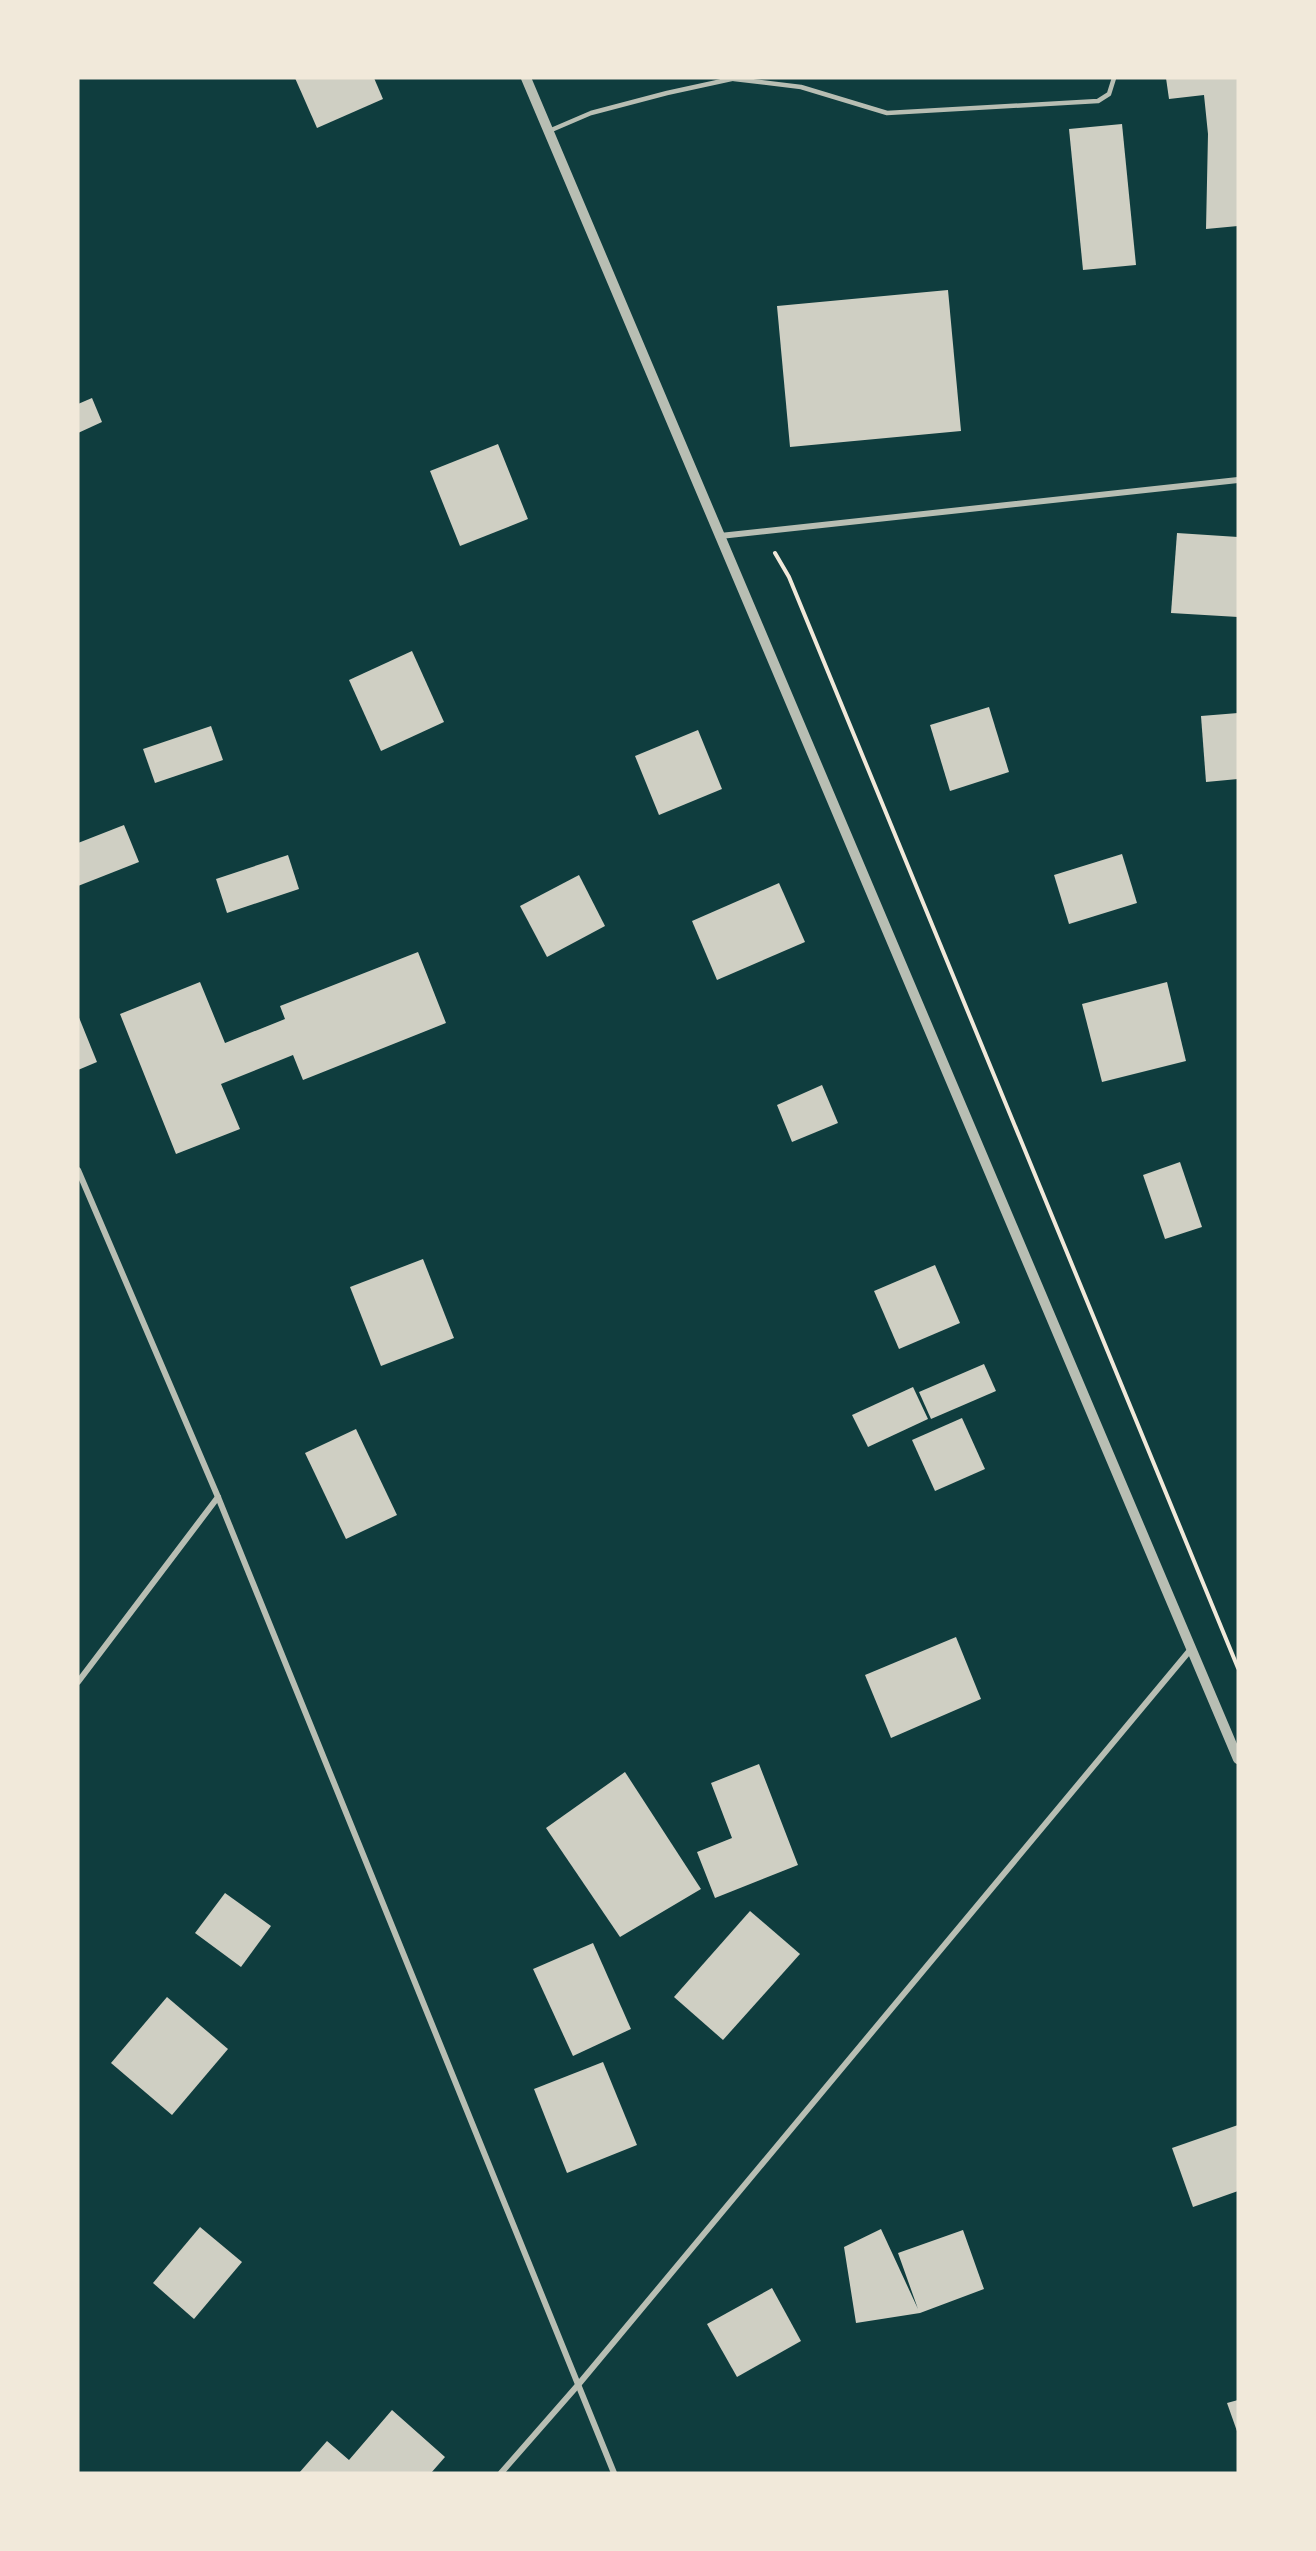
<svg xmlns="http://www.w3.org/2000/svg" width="1316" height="2551" font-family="'Sofia Sans Condensed',sans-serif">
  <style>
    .building { fill: #cfcfc3 }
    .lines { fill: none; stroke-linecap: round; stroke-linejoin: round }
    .path { stroke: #f1e9da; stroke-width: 4 }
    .service { stroke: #b8beb3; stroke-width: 4.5 }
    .minor { stroke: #b8beb3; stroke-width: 6 }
    .tertiary { stroke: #b8beb3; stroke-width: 10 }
  </style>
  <rect width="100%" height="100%" fill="#0f3d3e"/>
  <!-- building -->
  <g class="building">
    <path d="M295,78H374L383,99L317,128Z"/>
    <path d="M1166,78H1238V226L1206,229L1208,134L1204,95L1169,99Z"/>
    <path d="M1122,124L1136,265L1083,270L1069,129Z"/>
    <path d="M948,290L961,431L790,447L777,306Z"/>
    <path d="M92,398L102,422L78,433V404Z"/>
    <path d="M498,444L528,519L460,546L430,471Z"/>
    <path d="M1177,533L1238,537V617L1171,613Z"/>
    <path d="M412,651L444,722L381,751L349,680Z"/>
    <path d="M989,707L1009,772L950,791L930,725Z"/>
    <path d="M1238,713V779L1206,782L1201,716Z"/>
    <path d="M211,726L223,760L155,783L143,749Z"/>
    <path d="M698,730L722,789L659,815L635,756Z"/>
    <path d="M124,825L139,862L78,886V843Z"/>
    <path d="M1122,854L1137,903L1069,924L1054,875Z"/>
    <path d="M288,855L299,889L227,913L216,879Z"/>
    <path d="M579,875L605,926L547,957L520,906Z"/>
    <path d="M779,883L805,942L717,980L692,921Z"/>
    <path d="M418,952L446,1023L303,1080L293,1055L221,1084L240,1129L176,1154L120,1014L200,982L225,1043L285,1019L280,1006Z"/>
    <path d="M1167,982L1186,1061L1102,1082L1082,1004Z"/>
    <path d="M78,1015L97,1062L78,1070Z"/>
    <path d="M822,1085L838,1123L792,1142L777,1105Z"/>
    <path d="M1180,1162L1202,1227L1165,1239L1143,1175Z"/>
    <path d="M423,1259L454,1338L381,1366L350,1287Z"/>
    <path d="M935,1265L960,1323L899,1349L874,1291Z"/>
    <path d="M984,1364L996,1391L931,1419L919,1392Z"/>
    <path d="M913,1387L928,1419L868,1447L852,1415Z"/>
    <path d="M962,1418L985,1469L935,1491L912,1440Z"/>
    <path d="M356,1429L397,1515L346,1539L305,1453Z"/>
    <path d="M956,1637L981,1699L891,1738L865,1675Z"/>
    <path d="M759,1764L798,1865L715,1898L697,1852L732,1838L711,1783Z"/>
    <path d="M625,1772L701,1889L620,1937L546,1828Z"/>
    <path d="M225,1893L271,1926L241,1967L195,1933Z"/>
    <path d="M750,1911L800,1954L723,2040L674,1997Z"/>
    <path d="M593,1943L631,2029L573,2056L533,1969Z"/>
    <path d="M167,1997L228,2049L172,2115L111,2063Z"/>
    <path d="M603,2062L637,2145L567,2173L534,2089Z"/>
    <path d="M1238,2125V2191L1193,2207L1172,2148Z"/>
    <path d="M200,2227L242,2262L194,2319L153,2283Z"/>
    <path d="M881,2229L918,2309L898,2253L963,2230L984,2289L920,2313L856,2323L844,2247Z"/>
    <path d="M772,2288L801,2341L737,2377L707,2324Z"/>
    <path d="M1238,2400V2434L1227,2403Z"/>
    <path d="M392,2410L445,2457L431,2473H299L327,2441L349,2460Z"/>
  </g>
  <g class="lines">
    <!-- path -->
    <path class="path" d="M775,553L789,577L1238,1668"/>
    <!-- service -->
    <g class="service">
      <path d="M734,79L801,87L887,113L1098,101L1109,94L1114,78"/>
      <path d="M549,131L591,113L667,93L736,78"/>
    </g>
    <!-- minor -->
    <g class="minor">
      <path d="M720,536L1238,480"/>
      <path d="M78,1170L218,1497L614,2473"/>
      <path d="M78,1682L218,1497"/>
      <path d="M501,2473L578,2385L1191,1649"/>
    </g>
    <!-- tertiary -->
    <path class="tertiary" d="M526,78L1238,1759"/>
  </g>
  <!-- border -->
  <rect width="1316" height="2551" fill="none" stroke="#f1e9da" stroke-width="159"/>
</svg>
